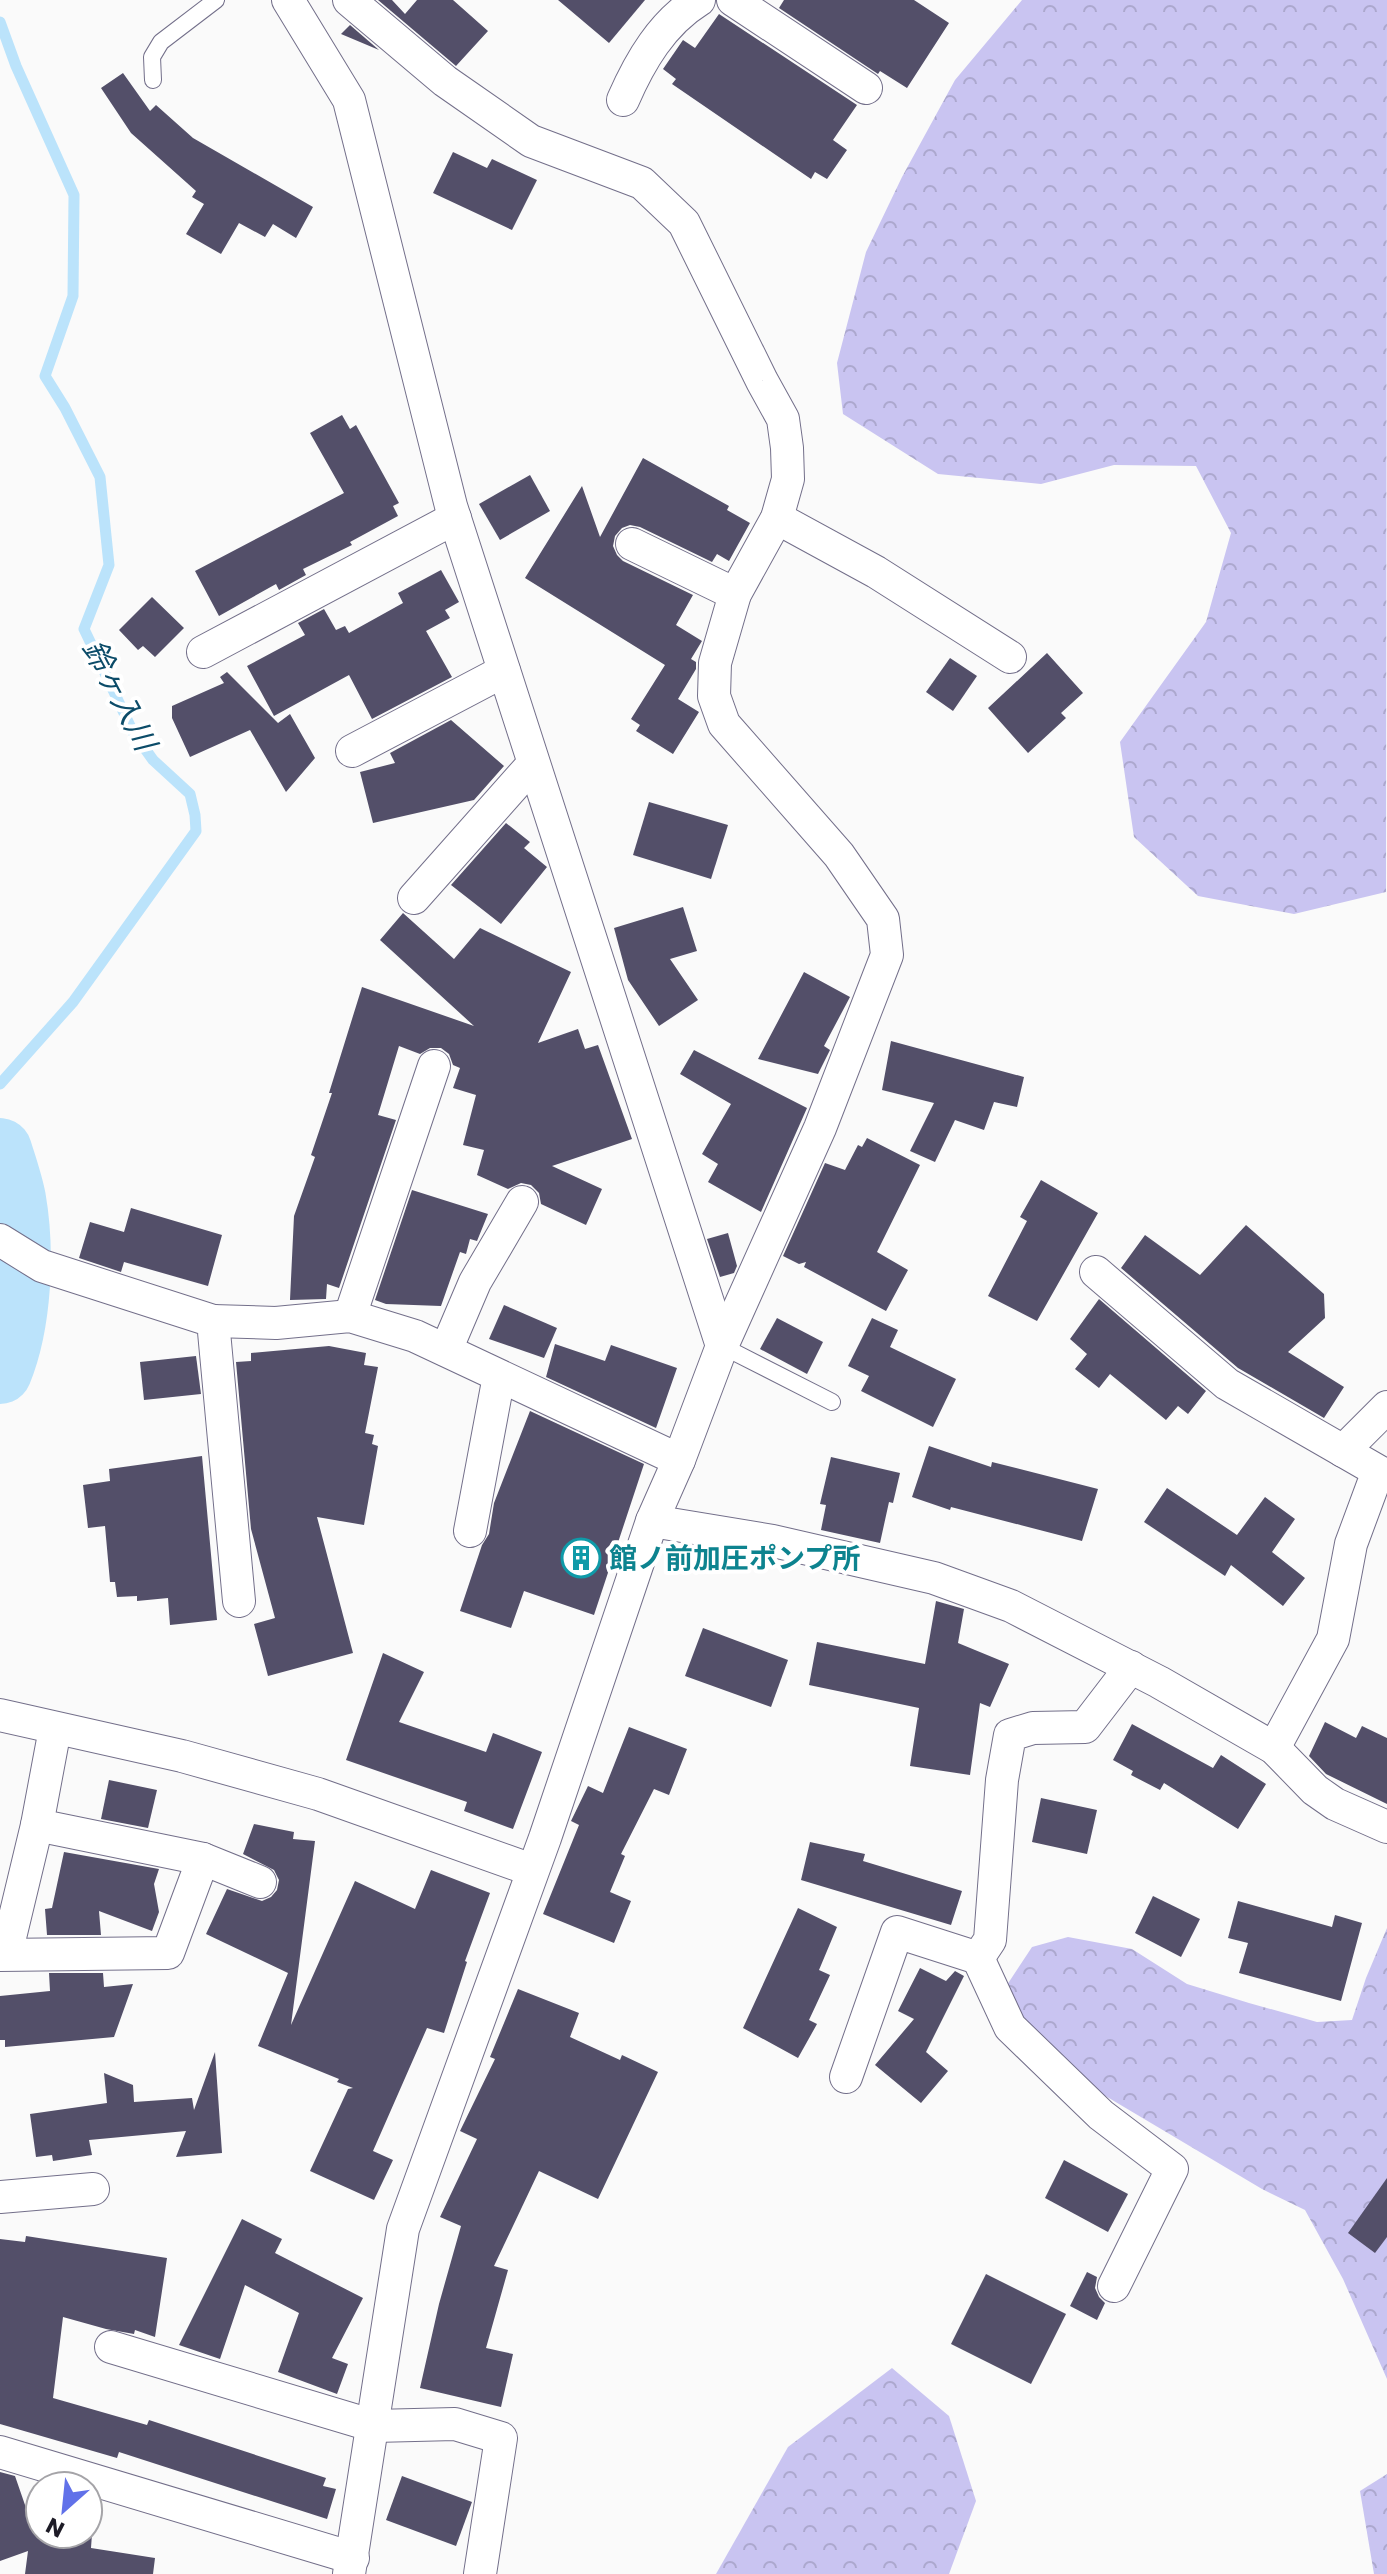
<svg xmlns="http://www.w3.org/2000/svg" width="1387" height="2574" font-family="Poppins,'Noto Sans JP',sans-serif">
  <style>
    .forest { fill: url(#forest-crowns) }
    .lines { fill: none; stroke-linecap: round; stroke-linejoin: round }
    .stream { stroke: #bbe3fb; stroke-width: 11 }
    .river { stroke: #bbe3fb; stroke-width: 64 }
    .building { fill: #534f69 }
    .lane-casing { stroke: #736f8a; stroke-width: 18 }
    .street-casing { stroke: #736f8a; stroke-width: 34 }
    .lane { stroke: #fff; stroke-width: 16 }
    .street { stroke: #fff; stroke-width: 32 }
    .labels { text-anchor: middle; stroke-width: 8; stroke-linejoin: round; paint-order: stroke }
    .culture-label { font-size: 28px; font-weight: bold; fill: #0d838f; stroke: #fff; text-anchor: start }
    .water-label { font-size: 30px; font-style: italic; fill: #0c4c69; stroke: #fff }
  </style>
  <defs>
    <pattern id="forest-crowns" width="20" height="18" patternUnits="userSpaceOnUse" patternTransform="scale(2)"><rect width="20" height="18" fill="#c9c4f1"/><path d="M2 6a3 3 0 1 1 6 0M12 15a3 3 0 1 1 6 0" fill="none" stroke="#aca8ce"/></pattern>
  </defs>
  <rect width="100%" height="100%" fill="#fafafa"/>
  <!-- forest -->
  <g class="forest">
    <path d="M1022,0H1387L1386,892L1294,914L1198,896L1134,837L1120,742L1206,622L1231,533L1196,466L1114,465L1041,484L938,474L843,414L837,363L866,252L902,177L955,80Z"/>
    <path d="M1387,1928V2379L1343,2279L1305,2210L1262,2189L1050,2063L1003,1991L1032,1947L1068,1937L1132,1949L1187,1984L1249,2003L1317,2022L1352,2020L1366,1978Z"/>
    <path d="M892,2368L949,2416L976,2501L949,2574H716L788,2447Z"/>
    <path d="M1387,2474V2574H1374L1360,2491Z"/>
  </g>
  <g class="lines">
    <!-- stream -->
    <path class="stream" d="M0,22L16,66L74,195L73,296L45,376L65,408L100,477L109,565L84,629L133,732L153,760L190,794L195,815L196,831L73,1002L0,1084"/>
    <!-- river -->
    <path class="river" d="M0,1150C5,1166 11,1183 14,1199C23,1251 20,1323 0,1372"/>
  </g>
  <!-- building -->
  <g class="building">
    <path d="M378,0H392L405,14L417,0H453L488,31L456,66Z"/>
    <path d="M558,0H645L609,43Z"/>
    <path d="M784,0H914L949,23L907,88L880,71L878,74L779,8Z"/>
    <path d="M719,14L857,105L833,140L847,150L827,179L815,172L811,179L672,84L676,79L663,69L683,40L695,48Z"/>
    <path d="M350,25L379,50L341,34Z"/>
    <path d="M123,73L150,111L156,105L193,138L313,207L296,238L273,224L265,237L239,223L221,254L186,234L204,204L192,197L196,191L131,133L101,88Z"/>
    <path d="M453,152L487,168L492,159L537,180L512,230L433,193Z"/>
    <path d="M342,415L350,429L356,425L399,503L393,506L398,516L350,542L352,545L303,569L306,575L279,590L276,584L219,616L195,571L344,493L310,433Z"/>
    <path d="M643,458L729,506L727,510L750,523L729,561L717,554L712,562L640,527L630,525L622,528L615,536L613,546L617,555L623,561L693,595L676,625L702,641L691,659L696,662V669L678,699L699,712L673,754L636,731L640,725L631,719L665,665L525,578L582,486L600,537Z"/>
    <path d="M530,475L550,511L500,540L479,504Z"/>
    <path d="M441,570L459,602L445,610L450,618L426,631L452,677L372,719L349,675L274,716L247,666L305,635L298,623L324,609L336,630L345,626L349,633L403,603L398,593Z"/>
    <path d="M152,597L184,628L155,657L143,646L138,650L119,630Z"/>
    <path d="M1047,653L1083,693L1061,713L1066,718L1028,753L988,708Z"/>
    <path d="M950,658L977,676L953,711L926,692Z"/>
    <path d="M227,672L278,723L290,714L315,758L286,792L250,730L190,757L172,718V706L224,683L220,677Z"/>
    <path d="M451,720L504,766L474,800L373,823L360,772L395,763L390,753Z"/>
    <path d="M649,802L728,825L711,879L633,855Z"/>
    <path d="M506,823L530,842L524,848L547,867L501,924L451,885Z"/>
    <path d="M683,907L697,951L670,959L698,1000L659,1026L628,980L614,928Z"/>
    <path d="M403,913L454,959L480,928L571,972L538,1043L578,1029L585,1049L598,1045L632,1139L552,1166L602,1189L586,1225L541,1204L539,1193L531,1185L521,1183L508,1189L477,1175L484,1150L463,1145L476,1095L453,1088L460,1068L453,1065L449,1054L441,1048H430L420,1054L399,1046L378,1115L396,1120L339,1288L327,1284L326,1299L290,1300L294,1216L315,1157L311,1155L332,1093H329L362,987L474,1026L380,940Z"/>
    <path d="M804,972L850,997L824,1046L830,1050L818,1074L758,1059Z"/>
    <path d="M891,1041L1024,1077L1017,1107L994,1102L984,1130L955,1120L935,1162L910,1151L934,1103L882,1090Z"/>
    <path d="M694,1050L807,1108L761,1212L708,1182L718,1164L702,1154L731,1104L680,1074Z"/>
    <path d="M867,1138L920,1165L877,1252L908,1270L886,1311L804,1267L806,1262L799,1264L783,1256L825,1163L845,1170L858,1145L862,1147Z"/>
    <path d="M1041,1180L1098,1213L1037,1321L988,1296L1027,1221L1020,1217Z"/>
    <path d="M412,1190L488,1214L477,1241L470,1239L466,1254L460,1252L441,1306L386,1304L375,1300Z"/>
    <path d="M131,1208L222,1235L208,1286L124,1262L121,1272L79,1258L90,1222L124,1232Z"/>
    <path d="M1246,1225L1324,1294L1325,1318L1288,1352L1344,1387L1324,1418L1238,1368L1121,1268L1145,1235L1200,1275Z"/>
    <path d="M728,1233L737,1266L734,1273L720,1277L707,1239Z"/>
    <path d="M1099,1299L1206,1391L1188,1414L1178,1406L1166,1420L1110,1374L1099,1388L1075,1369L1087,1354L1070,1339Z"/>
    <path d="M504,1305L557,1328L544,1358L489,1339Z"/>
    <path d="M777,1318L823,1342L807,1374L760,1349Z"/>
    <path d="M872,1318L898,1330L890,1347L956,1379L933,1427L861,1391L869,1376L848,1366Z"/>
    <path d="M555,1344L605,1361L611,1345L677,1368L656,1428L546,1377Z"/>
    <path d="M329,1346L366,1353L364,1365L378,1367L365,1433L374,1435L372,1444L378,1446L364,1525L317,1517L353,1653L268,1676L254,1624L275,1618L251,1529L236,1362L251,1361V1353Z"/>
    <path d="M196,1356L201,1394L144,1400L140,1362Z"/>
    <path d="M530,1411L644,1464L594,1615L524,1591L511,1628L460,1611L482,1545L489,1534L494,1503Z"/>
    <path d="M929,1446L991,1467L992,1462L1098,1489L1082,1541L951,1507L950,1510L912,1497Z"/>
    <path d="M202,1456L217,1620L170,1625L168,1598L137,1601V1596L117,1597L115,1582H110L105,1526L88,1528L83,1485L110,1481L109,1469Z"/>
    <path d="M831,1457L900,1473L893,1503L889,1502L880,1543L821,1530L826,1505L820,1504Z"/>
    <path d="M1167,1488L1237,1535L1265,1497L1295,1519L1272,1552L1305,1578L1283,1606L1231,1565L1225,1576L1144,1522Z"/>
    <path d="M936,1601L964,1609L958,1643L1009,1664L990,1707L980,1703L970,1775L910,1766L919,1708L809,1685L817,1642L925,1664Z"/>
    <path d="M703,1628L788,1660L771,1707L685,1676Z"/>
    <path d="M383,1653L424,1672L399,1722L486,1752L493,1733L542,1752L513,1829L464,1811L467,1802L346,1760Z"/>
    <path d="M1325,1722L1356,1738L1362,1726L1387,1738V1804L1326,1774L1309,1756Z"/>
    <path d="M1132,1724L1213,1768L1221,1755L1266,1784L1238,1829L1164,1783L1160,1790L1131,1775L1133,1771L1113,1760Z"/>
    <path d="M629,1727L687,1749L669,1795L654,1789L621,1854L625,1856L610,1892L631,1901L614,1943L543,1914L579,1825L571,1821L588,1786L603,1793Z"/>
    <path d="M109,1780L157,1790L148,1828L101,1819Z"/>
    <path d="M1041,1798L1097,1810L1087,1854L1032,1842Z"/>
    <path d="M254,1824L294,1832L293,1839L315,1841L291,2025L355,1881L415,1909L431,1870L490,1893L465,1961L467,1962L444,2033L427,2028L373,2151L393,2160L374,2200L310,2171L348,2089L353,2088L337,2082L339,2079L258,2046L288,1973L206,1934L227,1889L262,1901L271,1897L277,1890L279,1880L274,1870L243,1854Z"/>
    <path d="M810,1842L865,1854L863,1861L962,1891L951,1925L801,1880Z"/>
    <path d="M64,1852L159,1869L154,1884L159,1912L152,1931L99,1911L101,1935H47L45,1909L52,1908Z"/>
    <path d="M1153,1896L1200,1919L1181,1957L1135,1933Z"/>
    <path d="M1238,1901L1332,1927L1335,1915L1362,1923L1341,2001L1239,1973L1248,1943L1228,1938Z"/>
    <path d="M798,1908L837,1927L819,1970L830,1975L809,2020L817,2024L798,2058L743,2028Z"/>
    <path d="M920,1968L946,1981L955,1971L964,1976L926,2052L948,2071L921,2103L875,2065L914,2019L898,2011Z"/>
    <path d="M49,1973H103L104,1987L133,1984L114,2037L5,2047V2040H0V1996L50,1991Z"/>
    <path d="M518,1989L579,2013L570,2037L620,2060L622,2055L658,2072L598,2199L539,2171L494,2266L508,2270L486,2348L513,2354L501,2407L420,2388L439,2304L461,2226L440,2217L477,2139L460,2131L495,2059L490,2057Z"/>
    <path d="M215,2052L222,2153L176,2157L186,2131L89,2140L92,2155L53,2161L52,2155L36,2157L30,2114L107,2103L104,2073L133,2085L134,2102L192,2098L194,2110Z"/>
    <path d="M1064,2160L1128,2194L1108,2232L1045,2198Z"/>
    <path d="M1387,2178V2237L1375,2253L1348,2233Z"/>
    <path d="M242,2219L282,2239L275,2253L363,2298L332,2358L348,2364L337,2394L278,2372L299,2313L245,2285L220,2359L179,2345Z"/>
    <path d="M26,2236L167,2258L155,2337L135,2330L134,2334L106,2329L63,2317L53,2398L147,2425L149,2420L326,2478L323,2486L336,2489L327,2519L119,2452L117,2458L0,2424V2239L25,2242Z"/>
    <path d="M1087,2272L1097,2277L1095,2288L1099,2297L1105,2303L1097,2320L1070,2306Z"/>
    <path d="M986,2274L1066,2314L1031,2384L951,2344Z"/>
    <path d="M0,2472L15,2476L34,2531L40,2532V2534H92L91,2548L155,2558L153,2574H25L28,2551L0,2561Z"/>
    <path d="M402,2476L472,2502L456,2546L386,2520Z"/>
  </g>
  <g class="lines">
    <defs>
      <g id="lane">
        <path d="M153,80L152,57L161,42L216,0"/>
        <path d="M722,1346L832,1402"/>
      </g>
      <g id="street">
        <path d="M288,0L349,100L451,506L722,1346"/>
        <path d="M349,0L445,81L531,141L642,183L684,223L762,381L783,419L787,448L788,479L777,518L735,594L715,663L714,696L724,724L839,855L883,919L887,955L820,1128L722,1346L679,1460L652,1521L545,1838L403,2229L349,2574"/>
        <path d="M733,0L866,88"/>
        <path d="M623,100C640,61 662,23 699,0"/>
        <path d="M777,518L876,572L1010,657"/>
        <path d="M632,544L735,594"/>
        <path d="M203,652L455,518"/>
        <path d="M352,751L504,671"/>
        <path d="M414,898L533,764"/>
        <path d="M0,1240L42,1266L213,1321L239,1601"/>
        <path d="M1096,1272L1227,1384L1378,1471L1351,1544L1333,1639L1274,1748"/>
        <path d="M350,1316L434,1066"/>
        <path d="M213,1321L276,1323L350,1316L415,1336L679,1460"/>
        <path d="M446,1350L475,1282L522,1202"/>
        <path d="M1343,1451L1387,1407"/>
        <path d="M652,1521L773,1541L934,1578L1011,1606L1159,1682L1274,1748L1315,1790L1335,1804L1387,1827"/>
        <path d="M470,1531L499,1376"/>
        <path d="M0,1715L182,1756L318,1794L532,1870"/>
        <path d="M37,1825L203,1859L260,1882"/>
        <path d="M6,1954L37,1825L55,1729"/>
        <path d="M0,1955L168,1953L203,1859"/>
        <path d="M978,1958L1010,2027L1101,2115L1172,2169L1114,2286"/>
        <path d="M846,2077L897,1932L978,1958L990,1940L1002,1780L1010,1735L1033,1728L1085,1727L1131,1667"/>
        <path d="M0,2197L93,2189"/>
        <path d="M111,2347L374,2426L455,2424L501,2438L480,2574"/>
        <path d="M0,2452L353,2558"/>
      </g>
    </defs>
    <!-- lane casing -->
    <use href="#lane" class="lane-casing"/>
    <!-- street casing -->
    <use href="#street" class="street-casing"/>
    <!-- lane -->
    <use href="#lane" class="lane"/>
    <!-- street -->
    <use href="#street" class="street"/>
  </g>
  <!-- icons -->
  <defs>
    <symbol id="building-ring" viewBox="-11 -11 22 22"><circle r="9.5" fill="#fff" stroke="#0f9aa8" stroke-width="1.5"/><path d="M-4-6H4V6H1V3H-1V6H-4ZM-2.5-4.3h1.7v1.8h-1.7ZM.8-4.3h1.7v1.8H.8ZM-2.5-1h1.7V.8h-1.7ZM.8-1h1.7V.8H.8Z" fill="#0f9aa8"/></symbol>
  </defs>
  <g fill-rule="evenodd">
    <use href="#building-ring" x="559" y="1536" width="44" height="44"/>
  </g>
  <g class="labels">
    <!-- culture labels -->
    <g class="culture-label">
      <text x="609" y="1568">館ノ前加圧ポンプ所</text>
    </g>
    <!-- water labels -->
    <g class="water-label">
      <text transform="translate(119 695) rotate(62)" y="10">鈴ヶ入川</text>
    </g>
  </g>
  <!-- north arrow -->
  <g transform="translate(64 2510) rotate(207)"><circle r="38" fill="#ffffff" stroke="#a5a4a8" stroke-width="2"/>
  <path d="M0-6L14 30L0 20L-14 30Z" fill="#6171e9"/>
  <text y="-12" font-size="22" font-weight="bold" text-anchor="middle" fill="#1d1b26">N</text>
  </g>
</svg>
